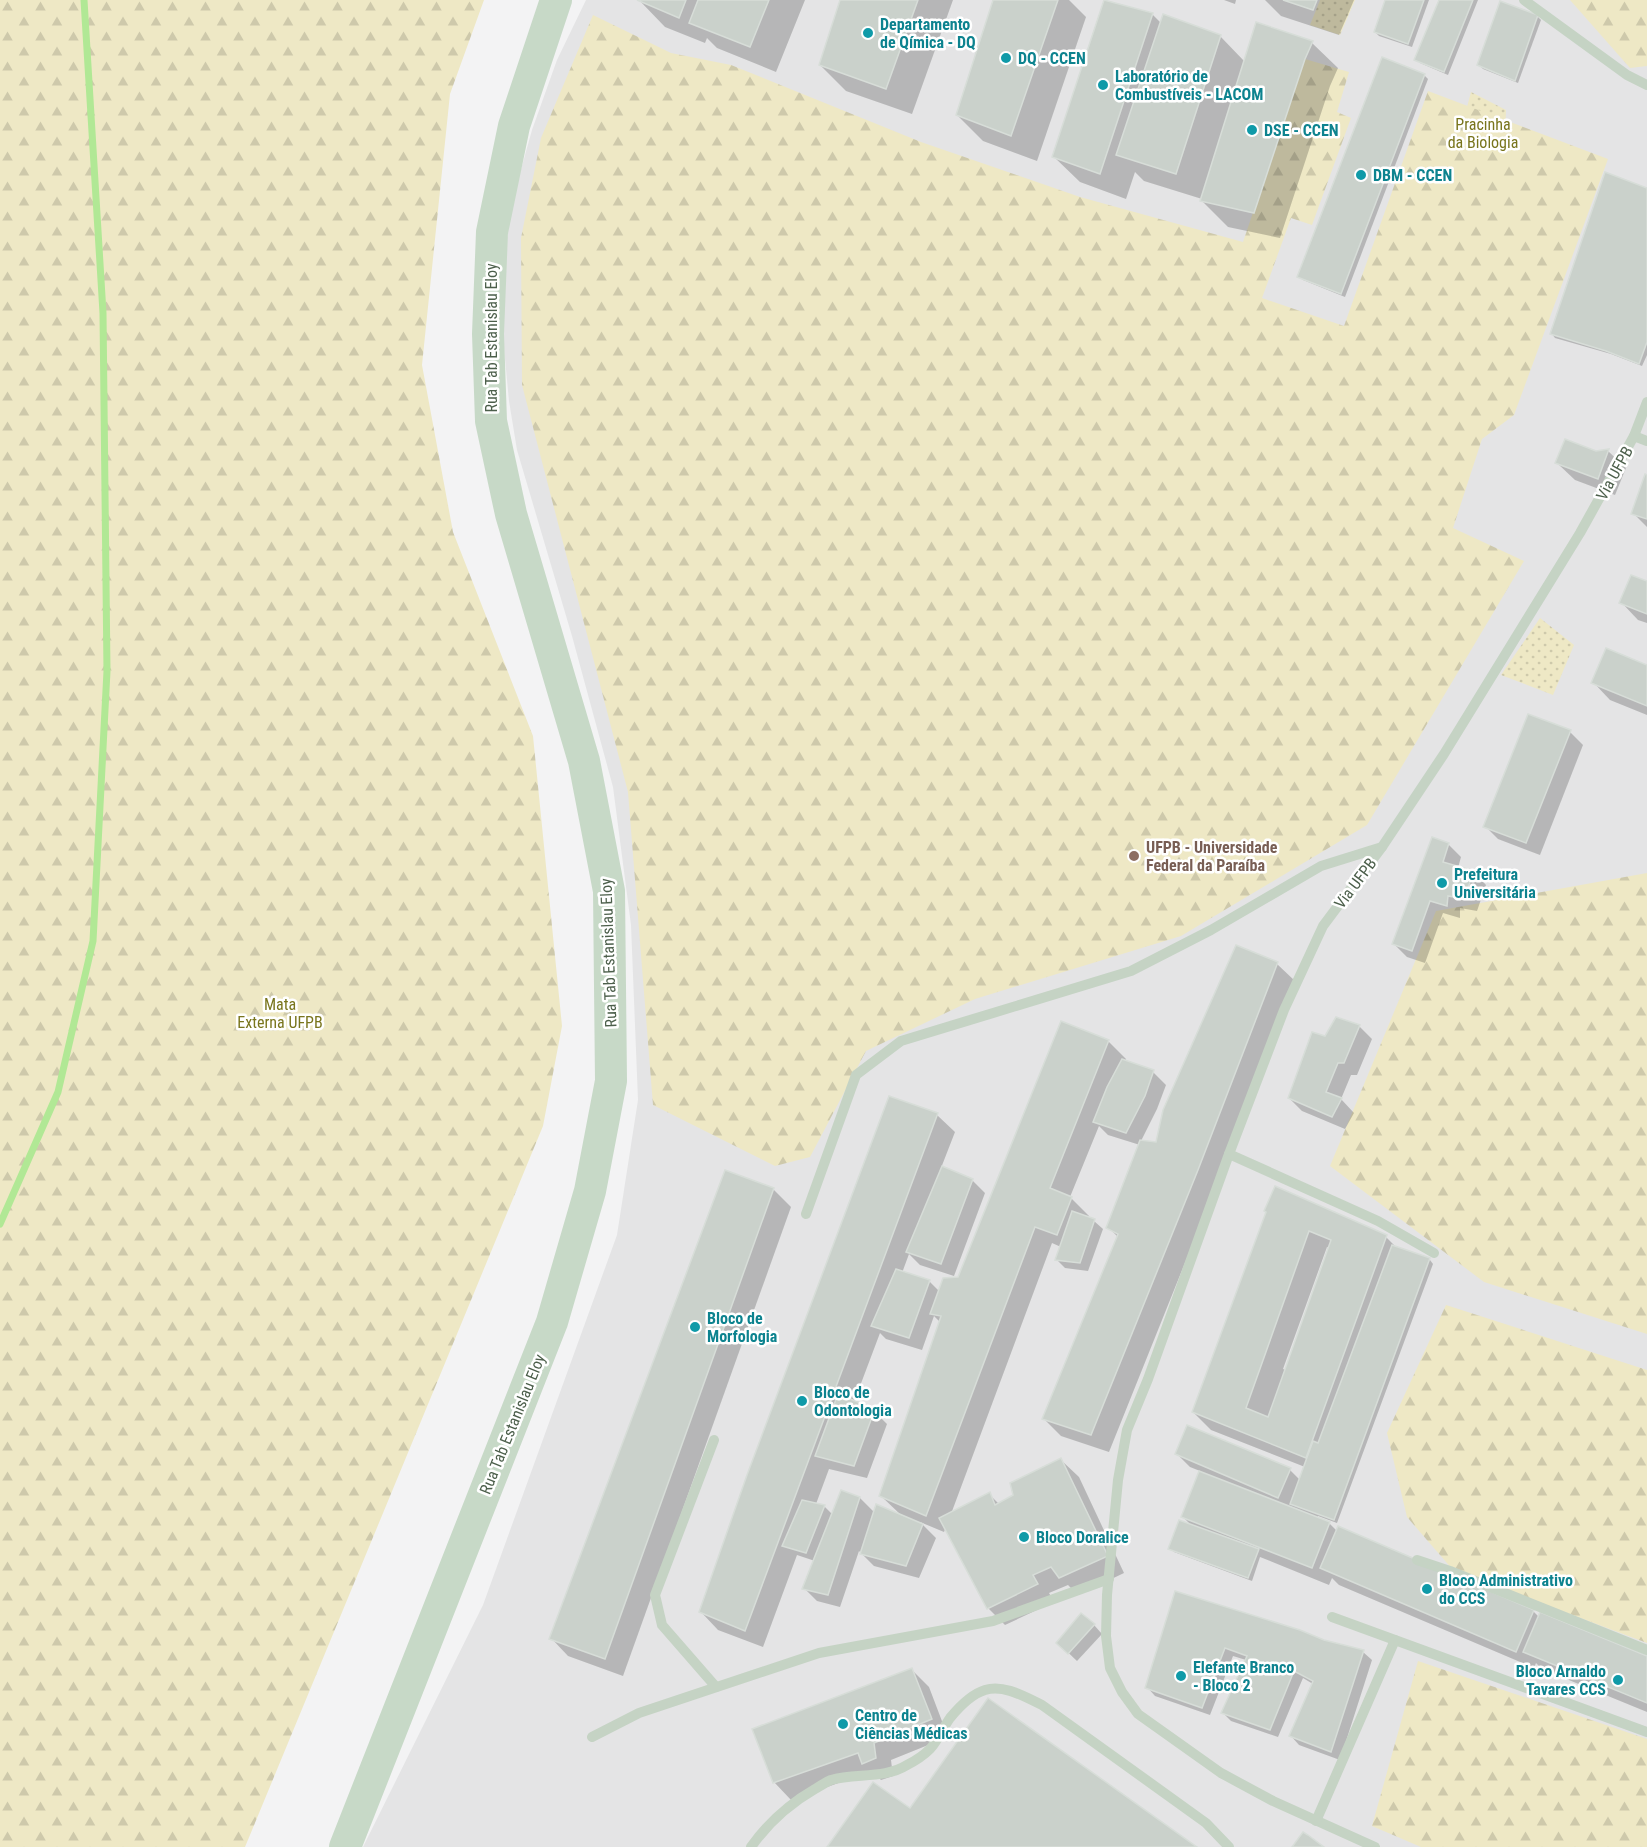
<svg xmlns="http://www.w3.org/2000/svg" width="1647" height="1847" font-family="'Roboto Condensed',sans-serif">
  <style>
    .education { fill: #e4e4e5 }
    .green { fill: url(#green-dots) }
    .forest { fill: url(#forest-firs) }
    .shadow { fill: #0003; fill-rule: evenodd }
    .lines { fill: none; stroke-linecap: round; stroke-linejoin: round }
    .stream { stroke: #b1e895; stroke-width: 7 }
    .building { fill: #cad1cb; stroke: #d7ddd8; stroke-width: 1.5; fill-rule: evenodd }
    .lane { stroke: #c5d3c4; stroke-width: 10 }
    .secondary { stroke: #c7d9c7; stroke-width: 32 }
    .culture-dot { fill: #0f9aa8; stroke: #fff; stroke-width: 2 }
    .education-dot { fill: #8d6e63; stroke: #fff; stroke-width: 2 }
    .labels { text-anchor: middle; stroke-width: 5; stroke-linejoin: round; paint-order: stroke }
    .culture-label { font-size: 16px; font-weight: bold; fill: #0d838f; stroke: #fff; text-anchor: start }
    .park-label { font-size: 16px; fill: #79751d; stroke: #fff }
    .street-label { font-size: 16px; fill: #4c5f4b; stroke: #fff }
    .education-label { font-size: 16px; font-weight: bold; fill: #785e54; stroke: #fff; text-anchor: start }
  </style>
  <defs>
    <pattern id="green-dots" width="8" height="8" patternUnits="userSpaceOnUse" patternTransform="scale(1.5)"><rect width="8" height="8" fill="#eee8c5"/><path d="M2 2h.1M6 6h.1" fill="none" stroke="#cec9ab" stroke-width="1.8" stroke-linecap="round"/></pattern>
    <pattern id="forest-firs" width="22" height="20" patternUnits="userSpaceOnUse" patternTransform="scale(1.5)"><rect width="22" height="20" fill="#eee8c5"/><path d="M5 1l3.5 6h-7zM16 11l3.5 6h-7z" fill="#cec9ab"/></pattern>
  </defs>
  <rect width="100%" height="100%" fill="#f3f3f4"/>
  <!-- education -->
  <path class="education" d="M586,0H1647V1847H363L483,1605L617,1235L638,1100L631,925L613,787L572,636L517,450L509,401L502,327L503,273L511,205L532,130L557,60Z"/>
  <!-- green -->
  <g class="green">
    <path d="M1320,0H1355L1340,35L1310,25Z"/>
    <path d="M1471,92L1506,110L1505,140L1455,152Z"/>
    <path d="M1540,618L1574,645L1553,695L1501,675Z"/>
  </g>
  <!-- forest -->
  <g class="forest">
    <path d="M0,0H484L450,94L422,365L453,532L533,736L562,1026L543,1126L245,1847H0Z"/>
    <path d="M1570,0H1647V66L1630,68Z"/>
    <path d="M593,15L671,53L731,65L921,142L1080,197L1243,242L1305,59L1349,72L1337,112L1351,118L1312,225L1291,218L1262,298L1344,326L1428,91L1608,159L1514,415L1482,439L1453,528L1524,561L1367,825L1181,936L975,999L866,1051L810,1157L775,1166L653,1105L628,792L522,385L521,238L541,138Z"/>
    <path d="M1647,873V1334L1484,1282L1330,1166L1436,911Z"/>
    <path d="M1446,1305L1647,1370V1643L1453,1570L1407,1517L1387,1433Z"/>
    <path d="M1418,1661L1647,1739V1847H1421L1372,1826Z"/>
  </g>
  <!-- shadow -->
  <g class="shadow">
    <path d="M639,0H805L776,72L717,48L707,38L705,43L665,27Z"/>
    <path d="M842,0H953L912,114L846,91L820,65Z"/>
    <path d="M995,0H1069L1086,17L1037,161L983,141L957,115Z"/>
    <path d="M1224,0H1236L1235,4Z"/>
    <path d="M1265,0H1354L1339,35L1281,16Z"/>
    <path d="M1386,0H1429L1412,47L1379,36L1375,32Z"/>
    <path d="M1440,0H1478L1448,75L1420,63L1416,59Z"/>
    <path d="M1152,14L1162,24L1220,36L1245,62L1312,43L1338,68L1330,86L1280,238L1228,227L1202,201V199L1144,181L1135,172L1126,199L1080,182L1053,156Z"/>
    <path d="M1537,16L1541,20L1518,83L1483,69L1479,65Z"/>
    <path d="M1424,75L1428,79L1345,297L1303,280L1299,277Z"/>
    <path d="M1647,190V355L1642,366L1611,354L1555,338L1552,334Z"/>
    <path d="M1608,451L1626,468L1615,495L1575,480L1557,463L1596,452Z"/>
    <path d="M1647,476V527L1633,513Z"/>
    <path d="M1647,583V623L1638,620L1621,602Z"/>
    <path d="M1647,667V715L1610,700L1593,682Z"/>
    <path d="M1570,732L1583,745L1540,855L1498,839L1485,826Z"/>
    <path d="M1448,844L1461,857L1458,868L1474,872L1486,885L1477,911L1460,908V918L1443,913L1425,963L1407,957L1394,944Z"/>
    <path d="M1277,964L1295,981L1215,1188L1109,1452L1061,1436L1044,1419L1118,1237L1108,1227L1140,1145L1108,1135L1099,1126L1070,1197L1089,1216L1088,1218L1094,1221L1103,1229L1088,1271L1065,1268L1057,1260L1061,1247L1052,1243L951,1514L989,1494L999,1504L1015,1495L1061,1460L1079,1477L1124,1573L1078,1595L1068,1585L1049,1593L1054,1602L1005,1625L988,1608L946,1527L944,1532L920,1522L936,1538L919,1578L874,1566L859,1551L840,1607L817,1601L804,1588L815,1561L797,1555L763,1647L718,1630L701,1612L937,1115L955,1132L941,1168L972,1180L985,1193L954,1276L920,1265L909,1254L902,1273L930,1282L939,1291L959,1279L1108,1041L1126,1059L1125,1062L1153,1072L1166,1085L1157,1109L1141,1141L1158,1144ZM934,1316L940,1322L881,1496L902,1516L875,1513L860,1498L841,1492L833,1515L824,1506L816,1504L829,1469L867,1478L887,1424L874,1411L854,1402L880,1333L886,1339L922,1350Z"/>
    <path d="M1359,1026L1372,1039L1357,1075H1351L1341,1099L1354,1113L1345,1129L1302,1111L1289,1098L1326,1038Z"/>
    <path d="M773,1189L791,1207L623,1676L568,1656L551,1638Z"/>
    <path d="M1267,1212L1386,1237L1397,1248L1430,1260L1433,1264L1337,1523L1318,1516L1317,1519L1329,1523L1337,1531L1533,1611L1539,1617L1647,1658V1712L1542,1669L1536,1663L1534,1668L1339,1585L1332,1578L1329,1585L1260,1557L1252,1581L1174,1552L1170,1548L1192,1526L1182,1516L1200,1471L1190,1467L1177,1454L1290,1470L1300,1480L1305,1467L1211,1430L1193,1412ZM1327,1247L1330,1248L1286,1370L1283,1369Z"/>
    <path d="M1176,1593L1324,1642L1363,1652L1372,1660L1340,1760L1299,1745L1291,1736L1313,1684L1303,1678L1278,1737L1231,1721L1223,1713L1246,1660L1233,1656L1210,1715L1155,1696L1147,1687Z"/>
    <path d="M1094,1625L1102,1634L1077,1661L1058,1643Z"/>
    <path d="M912,1670L929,1687L948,1737L891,1760L893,1776L881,1780L872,1771L791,1800L774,1782Z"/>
  </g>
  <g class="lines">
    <!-- stream -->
    <path class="stream" d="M0,1224L58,1092L93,941L107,671L103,313L84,0"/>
  </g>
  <!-- building -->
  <g class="building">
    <path d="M637,0H686L679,18Z"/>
    <path d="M698,0H769L750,47L689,23Z"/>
    <path d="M840,0H918L886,89L819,65Z"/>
    <path d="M993,0H1058L1011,136L956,115Z"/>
    <path d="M1104,0L1153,13L1100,174L1052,157Z"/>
    <path d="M1283,0H1317L1313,10Z"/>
    <path d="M1385,0H1424L1408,44L1374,32Z"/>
    <path d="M1439,0H1473L1444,72L1414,60Z"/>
    <path d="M1500,1L1538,15L1515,81L1477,65Z"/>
    <path d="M1163,14L1221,35L1176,174L1116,155Z"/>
    <path d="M1256,22L1313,41L1305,59L1254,213L1200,201Z"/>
    <path d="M1382,57L1425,74L1341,294L1297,277Z"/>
    <path d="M1605,172L1647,188V342L1639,364L1606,351L1550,334Z"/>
    <path d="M1565,439L1596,451L1609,449L1598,479L1555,463Z"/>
    <path d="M1645,474L1647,475V519L1631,514Z"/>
    <path d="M1631,575L1647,581V614L1619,603Z"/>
    <path d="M1606,648L1647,665V706L1591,683Z"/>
    <path d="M1528,714L1571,730L1526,843L1483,827Z"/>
    <path d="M1432,837L1449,843L1443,862L1474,871L1464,899L1448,896L1447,906L1430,901L1412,951L1392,944Z"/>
    <path d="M1236,945L1278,962L1198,1170L1091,1435L1042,1419L1118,1234L1106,1228L1140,1140L1156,1142L1163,1110Z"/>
    <path d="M1336,1017L1360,1025L1344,1063H1338L1326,1092L1342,1098L1332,1117L1288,1098L1312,1032L1325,1036Z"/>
    <path d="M1061,1021L1109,1040L1050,1188L1072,1197L1057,1235L1035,1227L926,1516L879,1496L941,1316L930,1314L943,1278L958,1277Z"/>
    <path d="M1122,1059L1154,1070L1145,1096L1126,1133L1093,1122L1107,1087Z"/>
    <path d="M889,1096L938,1113L745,1631L699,1612L747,1475Z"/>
    <path d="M942,1166L973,1179L941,1264L906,1252Z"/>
    <path d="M725,1170L774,1188L605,1659L549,1639Z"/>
    <path d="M1275,1186L1387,1235L1306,1458L1192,1412L1266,1212L1264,1211ZM1309,1231L1331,1240L1268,1417L1246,1408Z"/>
    <path d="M1072,1211L1095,1219L1080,1263L1055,1260Z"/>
    <path d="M1392,1245L1430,1258L1334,1520L1290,1504L1313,1441L1318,1443Z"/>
    <path d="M896,1269L930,1280L909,1338L871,1326Z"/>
    <path d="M838,1394L875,1409L854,1466L815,1456Z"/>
    <path d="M1187,1425L1291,1468L1278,1498L1175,1454Z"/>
    <path d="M1061,1458L1108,1556L1059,1578L1051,1567L1033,1575L1038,1584L987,1609L939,1518L990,1492L995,1505L1013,1495L1010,1483Z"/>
    <path d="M1199,1471L1330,1522L1312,1568L1181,1517Z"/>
    <path d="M841,1490L860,1497L828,1595L802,1589Z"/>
    <path d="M802,1500L825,1505L806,1553L782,1546Z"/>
    <path d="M876,1504L923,1524L906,1566L860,1554Z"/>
    <path d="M1179,1520L1259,1549L1248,1578L1168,1549Z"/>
    <path d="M1338,1526L1534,1610L1516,1652L1320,1568Z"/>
    <path d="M1175,1591L1300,1630L1324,1640L1364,1650L1331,1752L1289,1736L1313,1681L1294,1671L1270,1730L1221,1713L1247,1656L1225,1648L1202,1708L1145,1688Z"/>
    <path d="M1540,1612L1647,1656V1703L1523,1652Z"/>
    <path d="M1081,1613L1095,1624L1068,1654L1056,1643Z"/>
    <path d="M912,1668L932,1719L874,1743L876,1758L862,1764L858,1753L773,1783L752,1729Z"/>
    <path d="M988,1698L1197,1847H827L873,1782L910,1808Z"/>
    <path d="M1303,1832L1308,1835L1324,1847H1292Z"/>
  </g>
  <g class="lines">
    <!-- lane -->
    <g class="lane">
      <path d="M1524,0L1627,75L1647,85"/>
      <path d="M1634,436L1647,441"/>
      <path d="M1229,1154L1148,1379L1127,1430L1118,1480L1107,1595L1106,1636L1110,1668L1122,1692L1138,1714L1221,1773L1273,1801L1375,1847"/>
      <path d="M806,1214L856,1075L901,1041L1131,971L1211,930L1321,866L1382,847"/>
      <path d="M1434,1253L1378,1221L1229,1154L1284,1010L1323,926L1382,847L1444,754L1580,533L1634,436L1647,402"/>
      <path d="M714,1440L655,1595L662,1625L716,1687"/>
      <path d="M1417,1560L1450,1571L1647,1650"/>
      <path d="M1332,1617L1647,1732"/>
      <path d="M592,1737L639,1713L819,1653L993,1621L1109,1579"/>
      <path d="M1316,1821L1395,1640"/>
      <path d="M751,1847C768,1823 789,1804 815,1789C820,1786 826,1782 831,1780C855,1773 885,1779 907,1765C915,1761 924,1755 930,1749C938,1740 943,1728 950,1718C959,1707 972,1694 985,1690C1004,1684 1025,1697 1042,1705L1206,1823L1229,1847"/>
    </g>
    <!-- secondary -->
    <path class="secondary" d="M345,1847L552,1322L590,1191L611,1081L609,891L584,761L511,514L491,421L488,334L492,232L514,126L556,0"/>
  </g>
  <!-- markers -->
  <g class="culture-dot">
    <circle cx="868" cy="33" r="6"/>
    <circle cx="1006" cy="58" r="6"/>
    <circle cx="1103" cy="85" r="6"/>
    <circle cx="1252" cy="130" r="6"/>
    <circle cx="1361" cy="175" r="6"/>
    <circle cx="1442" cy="883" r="6"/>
    <circle cx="695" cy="1327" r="6"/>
    <circle cx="802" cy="1401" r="6"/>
    <circle cx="1024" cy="1537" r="6"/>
    <circle cx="1427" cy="1589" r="6"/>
    <circle cx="1181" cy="1676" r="6"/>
    <circle cx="1618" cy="1680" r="6"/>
    <circle cx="843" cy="1724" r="6"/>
  </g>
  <circle class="education-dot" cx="1134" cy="856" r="6"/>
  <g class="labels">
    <!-- culture labels -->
    <g class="culture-label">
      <text x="880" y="30">Departamento<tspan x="880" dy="18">de Qímica - DQ</tspan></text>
      <text x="1018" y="64">DQ - CCEN</text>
      <text x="1115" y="82">Laboratório de<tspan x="1115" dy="18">Combustíveis - LACOM</tspan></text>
      <text x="1264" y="136">DSE - CCEN</text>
      <text x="1373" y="181">DBM - CCEN</text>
      <text x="1454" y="880">Prefeitura<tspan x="1454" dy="18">Universitária</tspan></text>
      <text x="707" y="1324">Bloco de<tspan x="707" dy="18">Morfologia</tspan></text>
      <text x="814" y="1398">Bloco de<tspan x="814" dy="18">Odontologia</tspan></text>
      <text x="1036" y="1543">Bloco Doralice</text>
      <text x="1439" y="1586">Bloco Administrativo<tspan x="1439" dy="18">do CCS</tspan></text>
      <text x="1193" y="1673">Elefante Branco<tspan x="1193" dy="18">- Bloco 2</tspan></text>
      <text x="1606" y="1677" text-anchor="end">Bloco Arnaldo<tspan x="1606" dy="18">Tavares CCS</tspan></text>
      <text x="855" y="1721">Centro de<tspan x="855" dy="18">Ciências Médicas</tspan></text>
    </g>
    <!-- park labels -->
    <g class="park-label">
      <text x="1483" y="130">Pracinha<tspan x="1483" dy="18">da Biologia</tspan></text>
      <text x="280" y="1010">Mata<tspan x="280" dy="18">Externa UFPB</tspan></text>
    </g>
    <!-- street labels -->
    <g class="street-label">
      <text transform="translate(491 338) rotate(-90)" y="6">Rua Tab Estanislau Eloy</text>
      <text transform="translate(1614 473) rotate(-61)" y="6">Via UFPB</text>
      <text transform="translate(1355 883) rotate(-53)" y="6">Via UFPB</text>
      <text transform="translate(608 953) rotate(-92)" y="6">Rua Tab Estanislau Eloy</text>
      <text transform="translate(512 1424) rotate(-68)" y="6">Rua Tab Estanislau Eloy</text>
    </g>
    <!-- education labels -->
    <g class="education-label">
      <text x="1146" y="853">UFPB - Universidade<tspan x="1146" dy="18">Federal da Paraíba</tspan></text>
    </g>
  </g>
</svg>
